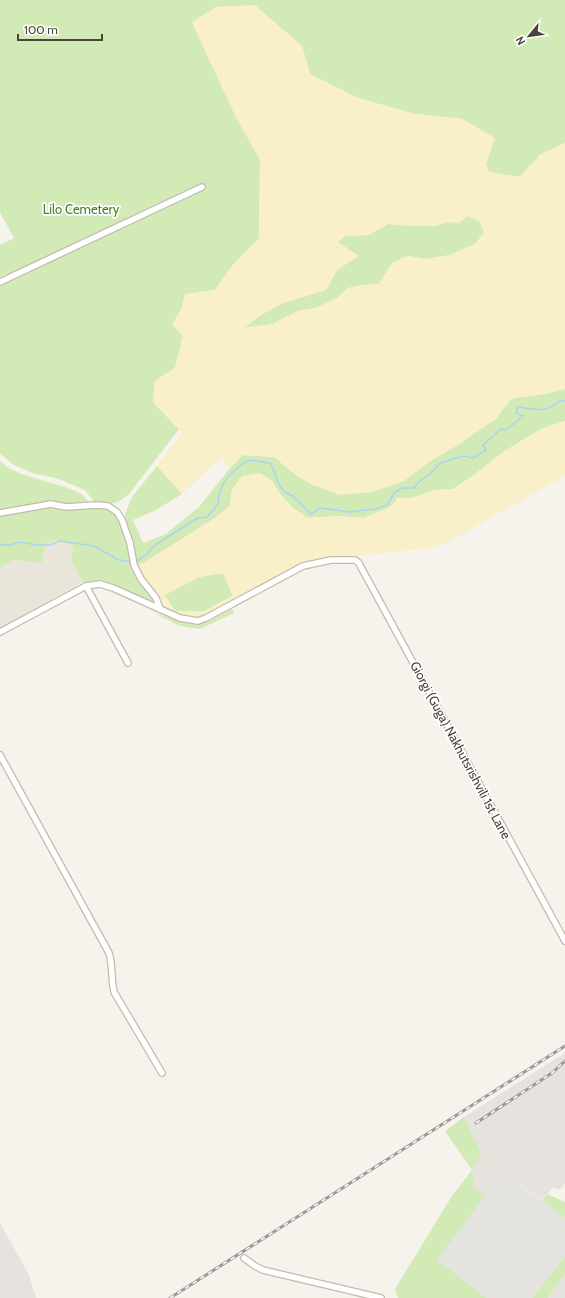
<svg xmlns="http://www.w3.org/2000/svg" width="565" height="1298" font-family="Cabin,sans-serif">
  <style>
    .residential { fill: #eae5da }
    .industrial { fill: #e6e2dd }
    .green { fill: #d2eab5 }
    .sand { fill: #f9efc9; fill-rule: evenodd }
    .parking { fill: #e5e3e0 }
    .lines { fill: none; stroke-linecap: round; stroke-linejoin: round }
    .stream { stroke: #a9d4f2; stroke-width: 1.5 }
    .street-casing { stroke: #c2bbae; stroke-width: 8 }
    .street { stroke: #fff; stroke-width: 5.5 }
    .rail-casing { stroke: #9a9a9a; stroke-width: 3 }
    .rail { stroke: #fff; stroke-width: 1.5; stroke-dasharray: 4.5; stroke-linecap: butt }
    .labels { text-anchor: middle; stroke-width: 3.5; stroke-linejoin: round; paint-order: stroke }
    .park-label { font-size: 13px; fill: #4a7f2a; stroke: #fff }
    .street-label { font-size: 13px; fill: #4b4439; stroke: #fff }
  </style>
  <rect width="100%" height="100%" fill="#f6f3ec"/>
  <!-- residential -->
  <path class="residential" d="M55,540L73,546L71,562L83,582L0,628V568L13,560L42,563L46,543Z"/>
  <!-- industrial -->
  <g class="industrial">
    <path d="M565,1053V1183L560,1190L556,1188H552L542,1200L503,1172L485,1197L474,1188L472,1170L482,1154L464,1117Z"/>
    <path d="M0,1223L29,1275L36,1298H0Z"/>
  </g>
  <!-- green -->
  <g class="green">
    <path d="M0,0H565V143L540,155L520,177L489,172L463,119L415,114L358,98L310,74L302,46L192,22L235,115L260,160L259,239L233,265L215,290L185,294L181,310L173,324L183,336L175,368L155,381L153,402L179,429L129,494C115,505 112,505 95,503L85,490L59,479L32,473L12,464L0,453V285L12,280L7,273L0,277V245L14,238L0,212Z"/>
    <path d="M468,216L480,222L484,233L475,244L450,255L426,259L408,256L392,263L379,284L364,285L348,288L337,298L316,308L298,311L272,324L243,328L261,315L283,303L326,290L337,270L358,256L337,242L346,236L368,235L388,224L412,226H435L448,222L459,223Z"/>
    <path d="M565,389V421L541,429L503,452L474,475L453,489L435,490L412,498H398L391,507L364,518L340,516L308,518L293,508L279,493L272,481L260,473L232,489L230,505L218,516L142,564H136L134,544L125,524V514L132,497L157,466L182,494L156,510L133,520L143,543L166,534L199,507L230,468L243,455L274,457L297,476L313,485L432,460L456,446L495,419L511,399L549,393Z"/>
    <path d="M0,461L7,467L21,474L71,489L83,495L90,504L0,511Z"/>
    <path d="M52,506L63,508H107L115,513L120,521L130,548L132,566L138,582L153,598L152,603L113,584L101,580L83,582L71,562L73,546L55,540L46,543L42,563L13,560L0,568V515Z"/>
    <path d="M223,573L233,596L204,611H175L164,595L199,577Z"/>
    <path d="M232,609L234,613L200,629L180,626L154,613C168,617 185,625 200,623C211,622 222,614 232,609Z"/>
    <path d="M464,1117L482,1154L472,1170L474,1188L485,1197L438,1260L487,1298H398L395,1289L452,1196L472,1170L445,1131Z"/>
    <path d="M547,1194L565,1202V1218L542,1201Z"/>
    <path d="M565,1256V1274L548,1298H532Z"/>
  </g>
  <!-- sand -->
  <g class="sand">
    <path d="M255,5L302,46L310,74L358,98L415,114L463,119L495,138L486,164L489,172L520,177L540,155L565,143V389L549,393L511,399L496,419L456,446L432,460L404,481L372,492L340,495L313,485L297,476L274,457L243,455L230,468L222,456L182,494L157,466L182,433L153,402L155,381L175,368L183,336L172,324L181,310L186,294L215,290L233,265L259,238L260,160L235,115L192,22L216,7ZM468,216L480,222L484,233L475,244L450,255L426,259L408,256L392,263L379,284L364,285L348,288L337,298L316,308L298,311L272,324L244,328L261,315L283,303L326,290L337,270L359,256L338,242L346,236L368,235L388,224L412,226H435L448,222L459,223Z"/>
    <path d="M565,421V476L446,543L429,548L359,556L357,559L349,557L332,558L301,564L200,618L190,619L176,614L164,608L157,594L143,579L136,564H142L218,516L230,505L232,489L242,476L260,473L272,481L279,493L293,508L308,518L340,516L364,518L390,507L398,498H412L435,490L453,489L474,475L503,452L541,429ZM223,573L233,596L204,611H175L165,595L199,577Z"/>
  </g>
  <!-- parking -->
  <g class="parking">
    <path d="M503,1172L565,1218V1256L532,1298H487L437,1260Z"/>
    <path d="M565,1274V1298H548Z"/>
  </g>
  <g class="lines">
    <!-- stream -->
    <g class="stream">
      <path d="M0,545H11L20,542L37,545H50L60,541L94,546L119,560L131,562"/>
      <path d="M135,562L145,556L153,547L161,541L198,518L207,517L218,504C218,489 227,476 239,467C241,465 244,462 247,461C255,459 263,462 271,464L279,485L285,492L294,497L311,514L320,508L349,512L375,509L387,505L395,492L402,488H414L420,481L430,474L440,463L463,456L473,458L486,450L483,445L501,429L506,430L523,416L516,413L518,407C537,410 546,413 561,400L565,401"/>
    </g>
    <defs>
      <g id="street">
        <path d="M0,282L202,187"/>
        <path d="M0,513L51,504L66,507L97,505L108,506L117,512L122,520L130,543L134,565L141,579L156,598L160,609"/>
        <path d="M86,586L128,663"/>
        <path d="M0,632L86,586L100,584L113,588L180,618L198,621L206,618L303,566L331,560H355L359,563L362,569L565,941"/>
        <path d="M0,755L109,953C113,966 111,979 114,992L162,1073"/>
        <path d="M244,1258L255,1266L263,1270L381,1298"/>
      </g>
    </defs>
    <!-- street casing -->
    <use href="#street" class="street-casing"/>
    <!-- street -->
    <use href="#street" class="street"/>
    <defs>
      <g id="rail">
        <path d="M476,1123L552,1073L565,1061"/>
        <path d="M170,1298L565,1046"/>
      </g>
    </defs>
    <!-- rail casing -->
    <use href="#rail" class="rail-casing"/>
    <!-- rail -->
    <use href="#rail" class="rail"/>
  </g>
  <g class="labels">
    <!-- park labels -->
    <g class="park-label">
      <text x="81" y="214">Lilo Cemetery</text>
    </g>
    <!-- street labels -->
    <g class="street-label">
      <text transform="translate(461 750) rotate(62)" y="5">Giorgi (Guga) Nakhutsrishvili 1st Lane</text>
    </g>
  </g>
  <!-- north arrow -->
  <g transform="translate(529 36) rotate(241)" stroke="#ffffff" stroke-width="3" paint-order="stroke">
  <path d="M0-3L7 15L0 10L-7 15Z" fill="#4b4439"/>
  <text y="-6" font-size="11" font-weight="bold" text-anchor="middle" fill="#4b4439">N</text>
  </g>
  <!-- scale -->
  <path d="M18 34v6h84v-6" fill="none" stroke="#4b4439" stroke-width="2"/>
  <text x="24" y="34" font-size="12" fill="#4b4439" stroke="#ffffff" stroke-width="3" paint-order="stroke">100 m</text>
</svg>
